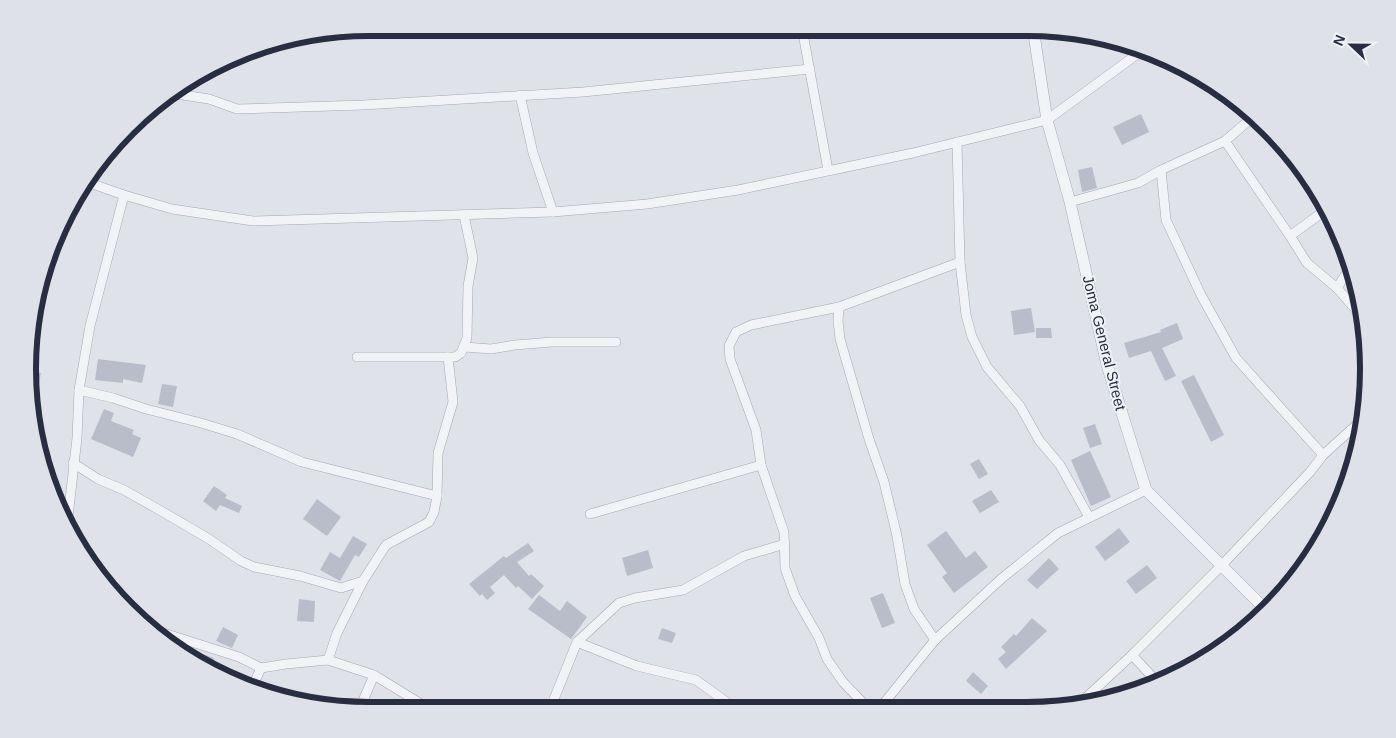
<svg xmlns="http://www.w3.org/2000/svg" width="1396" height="738" font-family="Arial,sans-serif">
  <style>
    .building { fill: #b9bdc9 }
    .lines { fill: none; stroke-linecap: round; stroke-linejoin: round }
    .minor-casing { stroke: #a4a8b3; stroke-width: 10 }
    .tertiary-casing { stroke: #a4a8b3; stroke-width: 12 }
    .minor { stroke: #f2f3f7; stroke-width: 9 }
    .tertiary { stroke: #f2f3f7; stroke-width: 11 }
    .labels { text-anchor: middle; stroke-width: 4; stroke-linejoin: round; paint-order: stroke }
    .street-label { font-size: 15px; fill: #272e41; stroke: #eef1f6 }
    .rim { fill: none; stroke: #272e41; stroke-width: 6 }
  </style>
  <rect width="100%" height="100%" fill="#dfe2e9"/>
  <!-- building -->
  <g class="building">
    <path d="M1141,114L1149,132L1122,145L1113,127Z"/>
    <path d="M1092,167L1097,188L1082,192L1078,170Z"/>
    <path d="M1031,308L1035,332L1014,335L1011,311Z"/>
    <path d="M1177,323L1183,339L1162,348L1176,376L1165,381L1151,351L1129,358L1124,343L1161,332L1160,330Z"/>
    <path d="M1036,328H1051L1052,338H1036Z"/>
    <path d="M98,359L146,365L142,383L123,379V383L95,380Z"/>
    <path d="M30,371L41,373L36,397L29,396Z"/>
    <path d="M1194,375L1224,435L1211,442L1181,381Z"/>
    <path d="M162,384L177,386L173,407L158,404Z"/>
    <path d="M104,409L114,413L111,421L134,430L132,434L141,438L133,457L91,439Z"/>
    <path d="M1095,424L1102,444L1090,448L1083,428Z"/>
    <path d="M1090,451L1111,497L1091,506L1071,460Z"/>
    <path d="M979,459L988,474L979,479L970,464Z"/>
    <path d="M214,486L227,495L225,498L242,506L239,513L220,505L216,511L203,501Z"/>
    <path d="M991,490L999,502L980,513L972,501Z"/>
    <path d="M317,499L341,517L327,536L303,519Z"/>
    <path d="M1119,528L1130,542L1105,561L1095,547Z"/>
    <path d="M946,531L966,558L975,551L988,567L954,593L942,577L947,573L927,545Z"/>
    <path d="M353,536L367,544L359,557L355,555L340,581L320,570L330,552L340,558Z"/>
    <path d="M528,543L534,551L517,562L529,576L531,574L544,586L532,599L518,586L516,588L504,575L490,587L495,593L487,600L482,594L480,596L469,584L504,556L506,558Z"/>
    <path d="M648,550L653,568L627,576L622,558Z"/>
    <path d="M1049,558L1059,569L1037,589L1027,580Z"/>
    <path d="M1147,565L1157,578L1136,594L1126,581Z"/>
    <path d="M883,593L895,623L882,628L870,598Z"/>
    <path d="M539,595L560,611L567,601L587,617L571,639L528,609Z"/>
    <path d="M299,599L315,601L314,622L297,621Z"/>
    <path d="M1032,618L1047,631L1006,669L998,659L1006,652L1001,647L1014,634L1016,636Z"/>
    <path d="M223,627L238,635L232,648L216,641Z"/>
    <path d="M662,628L676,633L672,643L658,639Z"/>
    <path d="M184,648L214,658L211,668L205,666L183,650Z"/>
    <path d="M973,672L988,686L981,694L966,681Z"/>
  </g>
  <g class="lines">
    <defs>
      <g id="minor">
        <path d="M802,28L828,170"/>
        <path d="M170,93L209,99L237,109L363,105L583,92L810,69"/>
        <path d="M520,95L533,153L553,212"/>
        <path d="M1225,141L1290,236L1307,263L1337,288L1364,319"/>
        <path d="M957,142L960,262L966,315L972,337L987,367L1020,406L1039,440L1060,465L1089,517"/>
        <path d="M1161,170L1166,220L1201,295L1236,358L1323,455"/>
        <path d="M84,181L124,195L172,209L253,221L553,212L647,204L738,190L913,153L1047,120L1143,50"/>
        <path d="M1070,202L1138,183L1161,170L1225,141L1254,116"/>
        <path d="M1290,236L1327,209"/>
        <path d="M1337,288L1346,274L1353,270"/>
        <path d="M839,307L751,325L736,332L729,346L730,359L756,430L761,465L784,532L785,568L795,596L819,638L827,659L843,682L868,708"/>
        <path d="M464,347L491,349L515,345L552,342H616"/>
        <path d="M357,357H455L461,353L467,338L468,286L473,258L464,215"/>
        <path d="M79,390L113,398L146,409L201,423L237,434L302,462L437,496"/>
        <path d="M73,463L98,479L124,490L163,512L209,539L241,561L254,567L300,576L341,588L363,581"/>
        <path d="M590,514L761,465"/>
        <path d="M67,526L77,438L79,390L90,326L124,195"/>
        <path d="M154,630L239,657L261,668L286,664L328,660L374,675L431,710"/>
        <path d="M935,640L914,609L905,584L897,536L884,482L869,439L840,339L838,321L839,307L960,262"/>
        <path d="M577,642L637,666L696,680L736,709"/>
        <path d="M1132,655L1159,684"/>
        <path d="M328,660L337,633L363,581L386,545L429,522L434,512L437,496L438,453L453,402L448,357"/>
        <path d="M252,688L261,668"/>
        <path d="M1077,706L1132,655L1221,566L1310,472L1323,455L1363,419"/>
        <path d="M880,708L935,640L1001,579L1058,533L1146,490"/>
        <path d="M550,709L577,642L619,603L635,598L683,590L744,556L785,544"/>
        <path d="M359,710L374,675"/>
      </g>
      <path id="tertiary" d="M1033,28L1047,120L1070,202L1107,365L1146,490L1266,610"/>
    </defs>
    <!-- minor casing -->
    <use href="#minor" class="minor-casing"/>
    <!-- tertiary casing -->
    <use href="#tertiary" class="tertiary-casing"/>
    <!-- minor -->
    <use href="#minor" class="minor"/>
    <!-- tertiary -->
    <use href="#tertiary" class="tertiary"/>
  </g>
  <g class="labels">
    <!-- street labels -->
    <g class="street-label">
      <text transform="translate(1104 343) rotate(76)" y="5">Joma General Street</text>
    </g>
  </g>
  <!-- crop -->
  <path d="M0 0H1396V738H0ZM369 36H1027A333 333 0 0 1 1360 369V369A333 333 0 0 1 1027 702H369A333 333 0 0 1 36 369V369A333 333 0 0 1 369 36Z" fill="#dee1e8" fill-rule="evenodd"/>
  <path class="rim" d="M369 36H1027A333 333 0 0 1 1360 369V369A333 333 0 0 1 1027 702H369A333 333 0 0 1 36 369V369A333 333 0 0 1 369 36Z"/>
  <!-- north arrow -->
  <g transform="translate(1351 45) rotate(292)" stroke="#eef1f6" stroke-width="4" paint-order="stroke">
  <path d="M0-4L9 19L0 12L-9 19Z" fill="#272e41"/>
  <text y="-8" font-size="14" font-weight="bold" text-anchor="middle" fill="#272e41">N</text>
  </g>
</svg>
